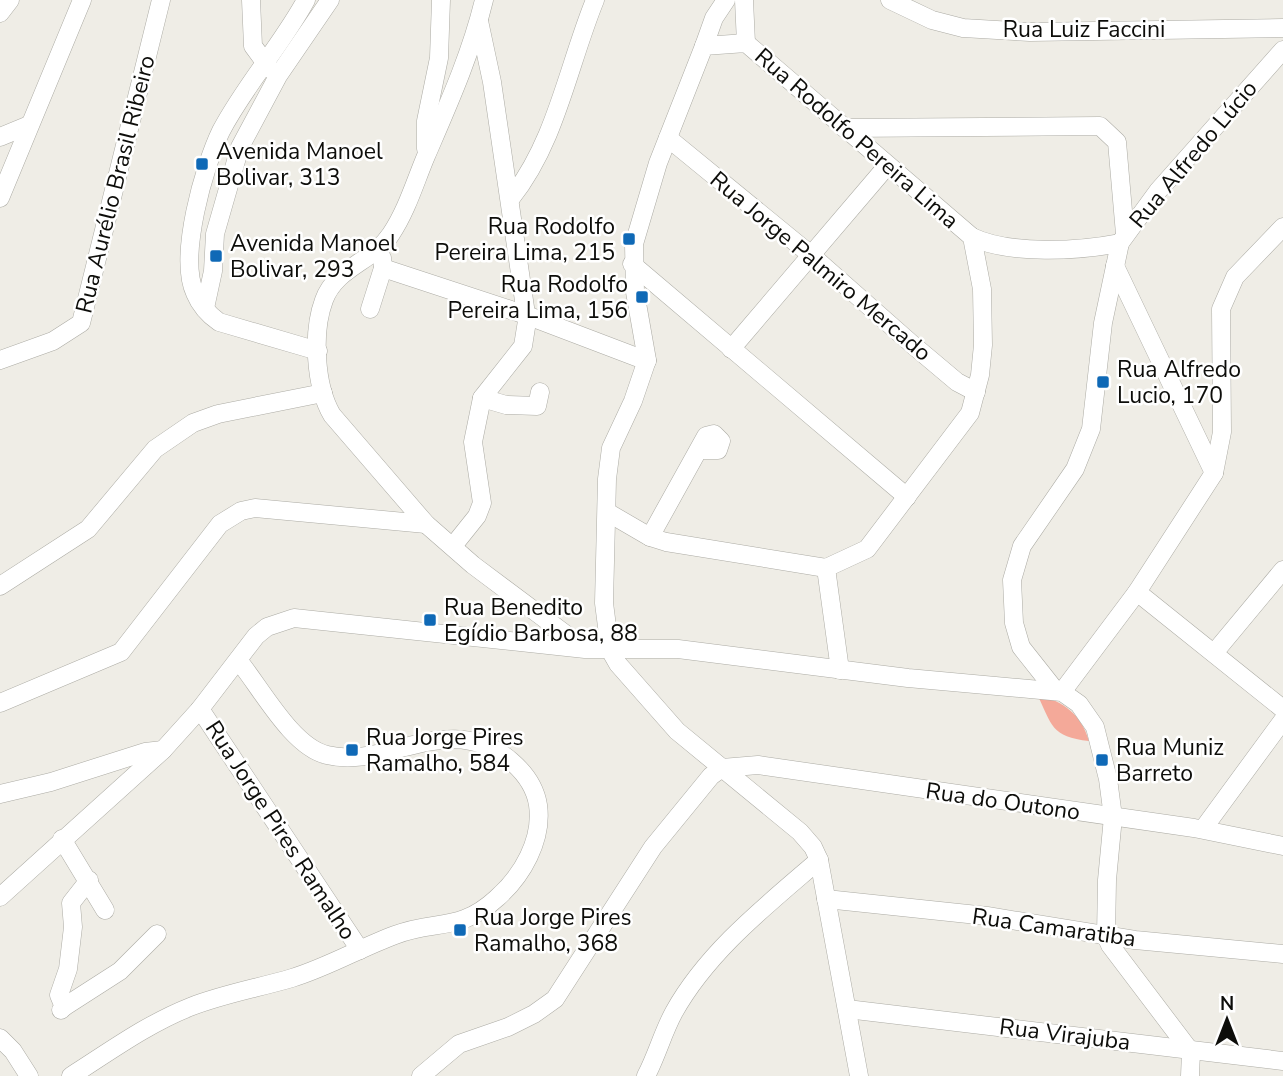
<svg xmlns="http://www.w3.org/2000/svg" width="1283" height="1076" font-family="'Nunito Sans',sans-serif">
  <style>
    .green { fill: #f4a999 }
    .lines { fill: none; stroke-linecap: round; stroke-linejoin: round }
    .minor-casing { stroke: #acaba4; stroke-width: 19 }
    .minor { stroke: #fff; stroke-width: 18 }
    .poi-dot { fill: #0f69b6; stroke: #fff; stroke-width: 2.5 }
    .labels { text-anchor: middle; stroke-width: 5; stroke-linejoin: round; paint-order: stroke }
    .street-label { font-size: 23px; fill: #0d0d0a; stroke: #fff }
    .poi-label { font-size: 23px; fill: #0d0d0a; stroke: #fff; text-anchor: start }
  </style>
  <rect width="100%" height="100%" fill="#efede6"/>
  <!-- green -->
  <path class="green" d="M1037,694C1064,702 1081,714 1089,741C1051,737 1052,725 1037,694Z"/>
  <g class="lines">
    <defs>
      <g id="minor">
        <path d="M251,0L253,46L270,69"/>
        <path d="M306,0C281,46 245,85 221,131C204,166 178,257 195,293C200,305 209,315 219,322L318,351"/>
        <path d="M484,0C471,54 448,105 426,156C415,182 407,210 391,234C373,262 336,267 324,300C312,332 315,386 332,415L426,524L473,565L584,648"/>
        <path d="M744,0L746,43"/>
        <path d="M890,0L932,20L963,28L1030,32L1283,28"/>
        <path d="M0,13L10,0"/>
        <path d="M704,46L714,18L726,0"/>
        <path d="M844,128L1100,126L1117,142L1125,234"/>
        <path d="M0,137L29,125"/>
        <path d="M668,138L811,255L913,345L957,382L976,392"/>
        <path d="M426,149V121L439,58L441,0"/>
        <path d="M0,198L82,0"/>
        <path d="M511,198C556,142 568,66 595,0"/>
        <path d="M972,237C1010,255 1079,251 1120,243"/>
        <path d="M632,264L907,497"/>
        <path d="M1115,266L1214,473"/>
        <path d="M383,268L526,315L647,361"/>
        <path d="M205,308L213,271L215,234L240,147L278,76L330,0"/>
        <path d="M370,309L383,268L382,258"/>
        <path d="M731,349L887,166"/>
        <path d="M0,360L53,341L81,323L161,0"/>
        <path d="M482,398L506,405L537,406L540,392"/>
        <path d="M607,512L650,537L666,542L826,568L840,670"/>
        <path d="M650,537L706,436L714,434L721,441L718,450H699"/>
        <path d="M453,546L477,516L482,503L473,442L482,398L523,346L527,321L492,82L479,21"/>
        <path d="M826,568L867,549L970,413L980,375L983,345L982,289L972,237L746,43L704,46L658,163L634,244L635,292L647,360L633,401L611,448L607,479L604,603L610,650L618,664L677,731L800,832L813,847L819,860L859,1076"/>
        <path d="M0,586L88,529L155,449L193,423L218,414L323,393"/>
        <path d="M1137,592L1283,709"/>
        <path d="M1214,653L1283,570"/>
        <path d="M1055,690L1021,647L1014,623L1012,580L1022,546L1075,469L1091,429L1103,323L1120,243L1158,191L1283,50"/>
        <path d="M1062,692L1137,592L1214,473L1222,432L1221,309L1235,277L1283,227"/>
        <path d="M0,703L121,652L220,524L241,511L255,508L426,524"/>
        <path d="M200,709L360,950"/>
        <path d="M0,794L51,782L145,752L163,750"/>
        <path d="M1203,829L1283,720"/>
        <path d="M62,839L105,910"/>
        <path d="M0,897L163,750L200,709L256,636L267,627L294,618L585,649H678L908,678L1062,692L1079,704L1095,727L1108,779L1113,817L1107,880L1106,936L1110,945L1191,1052L1190,1076"/>
        <path d="M826,899L987,916L1135,940L1283,954"/>
        <path d="M64,1007L120,971L157,934"/>
        <path d="M847,1009L1283,1061"/>
        <path d="M61,1010L64,1007L59,995L68,969L73,927L71,903L89,880"/>
        <path d="M0,1038L13,1051L29,1076"/>
        <path d="M71,1076C109,1052 147,1024 190,1007C223,994 258,988 292,978C328,967 360,948 395,935C436,919 459,933 497,898C522,876 543,840 538,805C535,786 525,773 511,761C449,708 387,770 327,755C292,747 261,688 238,660"/>
        <path d="M421,1076L459,1044L508,1027L534,1014L555,999L653,847L711,776L722,768L758,765L1194,828L1283,846"/>
        <path d="M646,1076C657,1055 663,1032 674,1012C708,951 767,905 819,860"/>
      </g>
    </defs>
    <!-- minor casing -->
    <use href="#minor" class="minor-casing"/>
    <!-- minor -->
    <use href="#minor" class="minor"/>
  </g>
  <!-- markers -->
  <g class="poi-dot">
    <rect x="195" y="157" width="14" height="14" rx="3.5"/>
    <rect x="622" y="232" width="14" height="14" rx="3.5"/>
    <rect x="209" y="249" width="14" height="14" rx="3.5"/>
    <rect x="635" y="290" width="14" height="14" rx="3.5"/>
    <rect x="1096" y="375" width="14" height="14" rx="3.5"/>
    <rect x="423" y="613" width="14" height="14" rx="3.5"/>
    <rect x="345" y="743" width="14" height="14" rx="3.5"/>
    <rect x="1095" y="753" width="14" height="14" rx="3.5"/>
    <rect x="453" y="923" width="14" height="14" rx="3.5"/>
  </g>
  <g class="labels">
    <!-- street labels -->
    <g class="street-label">
      <text x="1084" y="37">Rua Luiz Faccini</text>
      <text transform="translate(857 138) rotate(41)" y="8">Rua Rodolfo Pereira Lima</text>
      <text transform="translate(1193 154) rotate(-50)" y="8">Rua Alfredo Lúcio</text>
      <text transform="translate(115 184) rotate(-76)" y="8">Rua Aurélio Brasil Ribeiro</text>
      <text transform="translate(821 266) rotate(40)" y="8">Rua Jorge Palmiro Mercado</text>
      <text transform="translate(1003 801) rotate(8)" y="8">Rua do Outono</text>
      <text transform="translate(281 830) rotate(57)" y="8">Rua Jorge Pires Ramalho</text>
      <text transform="translate(1054 927) rotate(8)" y="8">Rua Camaratiba</text>
      <text transform="translate(1065 1034) rotate(7)" y="8">Rua Virajuba</text>
    </g>
    <!-- poi labels -->
    <g class="poi-label">
      <text x="216" y="159">Avenida Manoel<tspan x="216" dy="26">Bolivar, 313</tspan></text>
      <text x="615" y="234" text-anchor="end">Rua Rodolfo<tspan x="615" dy="26">Pereira Lima, 215</tspan></text>
      <text x="230" y="251">Avenida Manoel<tspan x="230" dy="26">Bolivar, 293</tspan></text>
      <text x="628" y="292" text-anchor="end">Rua Rodolfo<tspan x="628" dy="26">Pereira Lima, 156</tspan></text>
      <text x="1117" y="377">Rua Alfredo<tspan x="1117" dy="26">Lucio, 170</tspan></text>
      <text x="444" y="615">Rua Benedito<tspan x="444" dy="26">Egídio Barbosa, 88</tspan></text>
      <text x="366" y="745">Rua Jorge Pires<tspan x="366" dy="26">Ramalho, 584</tspan></text>
      <text x="1116" y="755">Rua Muniz<tspan x="1116" dy="26">Barreto</tspan></text>
      <text x="474" y="925">Rua Jorge Pires<tspan x="474" dy="26">Ramalho, 368</tspan></text>
    </g>
  </g>
  <!-- north arrow -->
  <g transform="translate(1227 1020)" stroke="#ffffff" stroke-width="5" paint-order="stroke">
  <path d="M0-5L12 26L0 18L-12 26Z" fill="#0d0d0a"/>
  <text y="-10" font-size="19" font-weight="bold" text-anchor="middle" fill="#0d0d0a">N</text>
  </g>
</svg>
